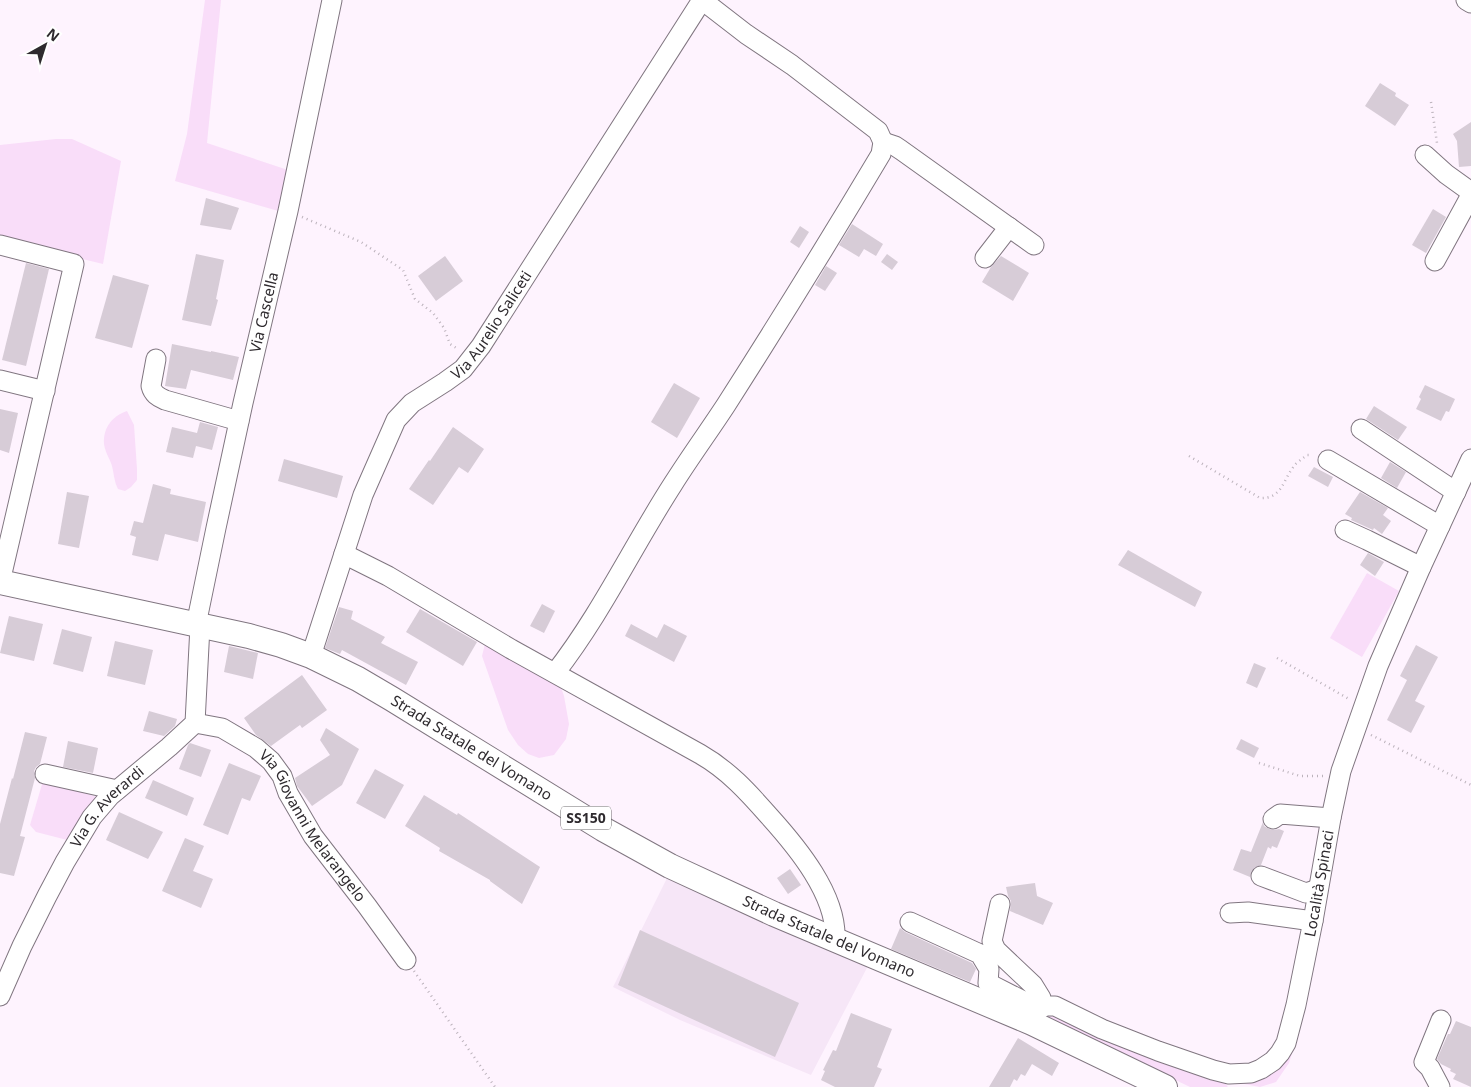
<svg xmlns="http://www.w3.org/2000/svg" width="1471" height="1087" font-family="'Noto Sans',sans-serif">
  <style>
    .built { fill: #f6e6f7 }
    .green { fill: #f9ddf9 }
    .building { fill: #d7ccd7 }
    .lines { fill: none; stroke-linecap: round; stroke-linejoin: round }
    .minor-casing { stroke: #807680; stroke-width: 21 }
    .major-casing { stroke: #807680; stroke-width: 26 }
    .path { stroke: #bcb3bc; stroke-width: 2.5; stroke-dasharray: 1 4; stroke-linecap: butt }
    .minor { stroke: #fff; stroke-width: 19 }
    .major { stroke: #fff; stroke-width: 24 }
    .labels { text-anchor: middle; stroke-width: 4; stroke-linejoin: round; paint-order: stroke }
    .shield { fill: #fff; stroke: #6d6a6d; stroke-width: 1 }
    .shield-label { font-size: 14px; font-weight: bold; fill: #2e2a2e }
    .street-label { font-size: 15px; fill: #2e2a2e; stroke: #fff }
  </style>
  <rect width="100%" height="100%" fill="#fef3fe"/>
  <!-- built -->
  <path class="built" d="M670,872L869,964L811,1075L680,1020L613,987Z"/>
  <!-- green -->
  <g class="green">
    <path d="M205,0H221L207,143L288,170L282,212L175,181L187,134Z"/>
    <path d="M56,139H72L121,161L103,264L0,239V145Z"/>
    <path d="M127,411L134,425L137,469V480L131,487L125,491L118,489C114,481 114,474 112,466C110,459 105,452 104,444C103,428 112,416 127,411Z"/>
    <path d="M1367,573L1399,591L1362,657L1330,638Z"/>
    <path d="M486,640L559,682L564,696L569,724L566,739L554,755L539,758L528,754L518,745L508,730L482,656Z"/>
    <path d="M43,781L97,797L71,841L36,832L30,825Z"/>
    <path d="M1051,1012L1222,1080L1228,1087H1190L1045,1017Z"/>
    <path d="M1294,1047L1289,1063L1276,1082L1260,1087L1239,1083L1258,1081L1271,1072Z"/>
  </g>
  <!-- building -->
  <g class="building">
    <path d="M1380,83L1396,93L1395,96L1409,105L1395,126L1365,106Z"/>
    <path d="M1471,122V166L1459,167L1457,141L1453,134Z"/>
    <path d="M206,198L239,208L231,230L200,225Z"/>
    <path d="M1433,209L1446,217L1426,253L1412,245Z"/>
    <path d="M852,224L883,244L876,256L864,249L859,257L839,245Z"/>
    <path d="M800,226L809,232L799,248L790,242Z"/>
    <path d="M196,254L224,260L216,299L218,300L211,326L182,320Z"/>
    <path d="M887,254L898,262L892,270L881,262Z"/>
    <path d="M445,256L463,281L436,301L418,276Z"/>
    <path d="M1001,256L1029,273L1013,301L982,282L991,267Z"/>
    <path d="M26,263L49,269L26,366L2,360Z"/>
    <path d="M826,266L837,273L825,291L815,285Z"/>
    <path d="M113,275L149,285L132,348L95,338Z"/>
    <path d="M172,344L211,352V351L239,357L233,380L191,370L186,389L165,386Z"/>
    <path d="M674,383L700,398L677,438L651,422Z"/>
    <path d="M1425,385L1455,399L1449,412L1446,411L1441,421L1416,409L1421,399L1419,397Z"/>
    <path d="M1374,406L1407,427L1398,440L1366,419Z"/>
    <path d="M0,409L18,413L9,453L0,450Z"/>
    <path d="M200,422L218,427L212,450L196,446L193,458L166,452L172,427L197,433Z"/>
    <path d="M453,427L484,449L468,473L459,467L433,505L409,489L429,460L430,461Z"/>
    <path d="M284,459L343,476L337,498L278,481Z"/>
    <path d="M1390,462L1406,472L1397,488L1381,478Z"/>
    <path d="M1314,467L1333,477L1328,487L1308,476Z"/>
    <path d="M153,484L171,489L170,494L206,502L198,542L165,534L158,561L132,555L136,537L130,535L134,521L143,523Z"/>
    <path d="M67,492L89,496L79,548L58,544Z"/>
    <path d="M1360,492L1388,508L1383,515L1391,521L1382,534L1374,528L1373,530L1351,520L1352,518L1345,514Z"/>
    <path d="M1128,550L1202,592L1195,607L1118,565Z"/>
    <path d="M1368,553L1384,562L1375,576L1360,565Z"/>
    <path d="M542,604L555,611L544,633L530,626Z"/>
    <path d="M339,607L353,611L351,619L385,637L381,643L418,662L406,685L342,650L340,654L325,648Z"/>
    <path d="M420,609L477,642L463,666L406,632Z"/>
    <path d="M9,616L43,624L34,661L0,653Z"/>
    <path d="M631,624L657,638L664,624L687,636L674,662L625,636Z"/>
    <path d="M62,629L92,637L83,672L53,664Z"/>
    <path d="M115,641L153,650L145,685L107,676Z"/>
    <path d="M1416,645L1438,657L1415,701L1425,706L1411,733L1387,720L1407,680L1400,676Z"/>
    <path d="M229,646L258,653L253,679L224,672Z"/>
    <path d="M1254,663L1266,668L1257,688L1246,683Z"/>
    <path d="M302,675L327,710L302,728L300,725L271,746L256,735L244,718Z"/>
    <path d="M149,711L177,719L175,726L164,736L143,731Z"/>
    <path d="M326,728L359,749L342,785L312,806L297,786L295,778L330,755L320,740Z"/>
    <path d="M25,732L47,737L40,764L36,767L34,771L35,778L20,836L25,837L14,876L0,873V824L12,778L13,779Z"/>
    <path d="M1241,739L1259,748L1254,758L1236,749Z"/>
    <path d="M68,741L98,748L93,773L63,767Z"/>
    <path d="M190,743L211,750L201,777L179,769L188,745Z"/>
    <path d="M229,763L261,776L250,801L242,798L228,835L203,825Z"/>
    <path d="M375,769L404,785L385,819L356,803Z"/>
    <path d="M153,780L194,798L187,816L145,798Z"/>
    <path d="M424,795L457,815L458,813L540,867L522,904L490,881V880L439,851L440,848L405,826Z"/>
    <path d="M119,812L163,832L148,859L106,840Z"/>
    <path d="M1263,822L1264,826L1269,829L1274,830L1279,829L1284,831L1277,848L1272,846L1271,849L1268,847L1261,865L1254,868L1251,872L1250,877L1233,870L1241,849L1251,852Z"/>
    <path d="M185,838L204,846L193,871L213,879L201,908L162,891Z"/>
    <path d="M790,869L801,885L788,894L777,878Z"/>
    <path d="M1035,883L1037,896L1053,903L1043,925L1010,911L1011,901L1008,896L1006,887Z"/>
    <path d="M900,928L905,932L972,963L976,969L970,982L891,949Z"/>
    <path d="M640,930L799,1003L775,1057L618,985Z"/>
    <path d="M851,1013L892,1029L877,1067L882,1069L874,1087H835L821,1080L825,1071L823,1070L833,1050L836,1051Z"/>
    <path d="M1456,1021L1471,1027V1087L1453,1079L1456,1074L1450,1071L1451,1069L1441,1064L1437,1059L1448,1034H1450Z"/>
    <path d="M1018,1038L1059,1063L1052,1076L1032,1064L1025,1076L1021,1074L1017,1081L1014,1079L1010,1087H989Z"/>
  </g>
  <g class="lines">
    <defs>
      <g id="minor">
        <path d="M1466,0L1471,3"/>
        <path d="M883,142L895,146L901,150L1034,245"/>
        <path d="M1425,155L1446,174L1471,192"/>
        <path d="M0,245L74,264L0,582"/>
        <path d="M985,258L1009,227"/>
        <path d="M1435,261L1471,195"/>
        <path d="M156,359L151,386C153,394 158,397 165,400L239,421"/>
        <path d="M0,380L45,391"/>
        <path d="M1361,429L1456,492"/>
        <path d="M1328,460L1440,526"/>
        <path d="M1345,530L1367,540L1421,567"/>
        <path d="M344,554L388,576L511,649L700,754C728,770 748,792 769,816C797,847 837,895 835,939"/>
        <path id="s1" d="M196,625L216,528L243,403L288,211L332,0"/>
        <path id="s2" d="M311,656L363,495L396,420L412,403L445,382L463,369L481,346L702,0"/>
        <path d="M555,673C601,614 633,546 673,484C690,457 709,431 726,405C779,322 831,238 881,154L883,142L878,131L792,65L746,34L702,0"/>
        <path id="s3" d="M195,723L222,728L256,748L271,761L282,776L288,793L313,836L367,906L406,960"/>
        <path d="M45,774L117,790"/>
        <path d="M1273,819L1280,814L1331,818"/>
        <path d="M1261,876L1306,893L1318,889"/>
        <path d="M1230,913L1248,912L1313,921"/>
        <path d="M910,922L980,954L989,969L988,983L1039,1009L1041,998L1033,985L996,950L992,941L1000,904"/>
        <path id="s4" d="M0,996L22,946L47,896L65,862L92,817L110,796L169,747L195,723L200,626"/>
        <path id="s5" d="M1032,1023L1039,1009L1046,1006H1055L1102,1029L1158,1051L1213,1070L1229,1074L1251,1073L1261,1069L1273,1061L1280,1053L1286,1043L1296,1005L1313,921L1331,818L1341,771L1378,666L1421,567L1471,459"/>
        <path d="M1440,1087L1430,1068L1424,1062L1441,1020"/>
      </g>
      <g id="major">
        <path id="s6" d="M0,582L249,636L281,645L311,656L358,679L392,699L603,829L670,866L774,914L1032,1023L1165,1087"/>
      </g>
    </defs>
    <!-- minor casing -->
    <use href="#minor" class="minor-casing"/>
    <!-- major casing -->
    <use href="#major" class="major-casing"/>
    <!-- path -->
    <g class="path">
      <path d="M1431,102L1437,143"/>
      <path d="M302,217L361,242L403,270L415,299L433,313L444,328L450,344L458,349"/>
      <path d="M1189,456L1260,498C1282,499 1283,480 1294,466C1297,462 1302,459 1307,455H1312"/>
      <path d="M1277,658L1349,699"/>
      <path d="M1371,735L1471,785"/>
      <path d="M1259,763L1300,776H1325"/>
      <path d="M414,971L495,1087"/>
    </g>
    <!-- minor -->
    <use href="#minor" class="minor"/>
    <!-- major -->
    <use href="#major" class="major"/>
  </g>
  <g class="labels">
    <!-- shield labels -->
    <rect class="shield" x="561" y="806.5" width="50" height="23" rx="4"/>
    <g class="shield-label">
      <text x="586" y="823">SS150</text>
    </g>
    <!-- street labels -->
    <g class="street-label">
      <text dy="5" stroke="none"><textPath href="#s1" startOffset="320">Via Cascella</textPath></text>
      <text dy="5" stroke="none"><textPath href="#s2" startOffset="388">Via Aurelio Saliceti</textPath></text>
      <text dy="5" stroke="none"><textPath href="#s6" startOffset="505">Strada Statale del Vomano</textPath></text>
      <text dy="5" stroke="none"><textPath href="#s4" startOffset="219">Via G. Averardi</textPath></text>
      <text dy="5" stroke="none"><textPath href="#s3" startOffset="164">Via Giovanni Melarangelo</textPath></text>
      <text dy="5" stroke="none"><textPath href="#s5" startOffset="452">Località Spinaci</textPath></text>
      <text dy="5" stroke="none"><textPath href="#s6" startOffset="910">Strada Statale del Vomano</textPath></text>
    </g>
  </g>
  <!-- north arrow -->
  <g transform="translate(45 45) rotate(39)" stroke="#ffffff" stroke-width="4" paint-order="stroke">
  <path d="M0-4L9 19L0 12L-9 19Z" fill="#2e2a2e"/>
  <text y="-8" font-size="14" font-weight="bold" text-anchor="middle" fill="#2e2a2e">N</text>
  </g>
</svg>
